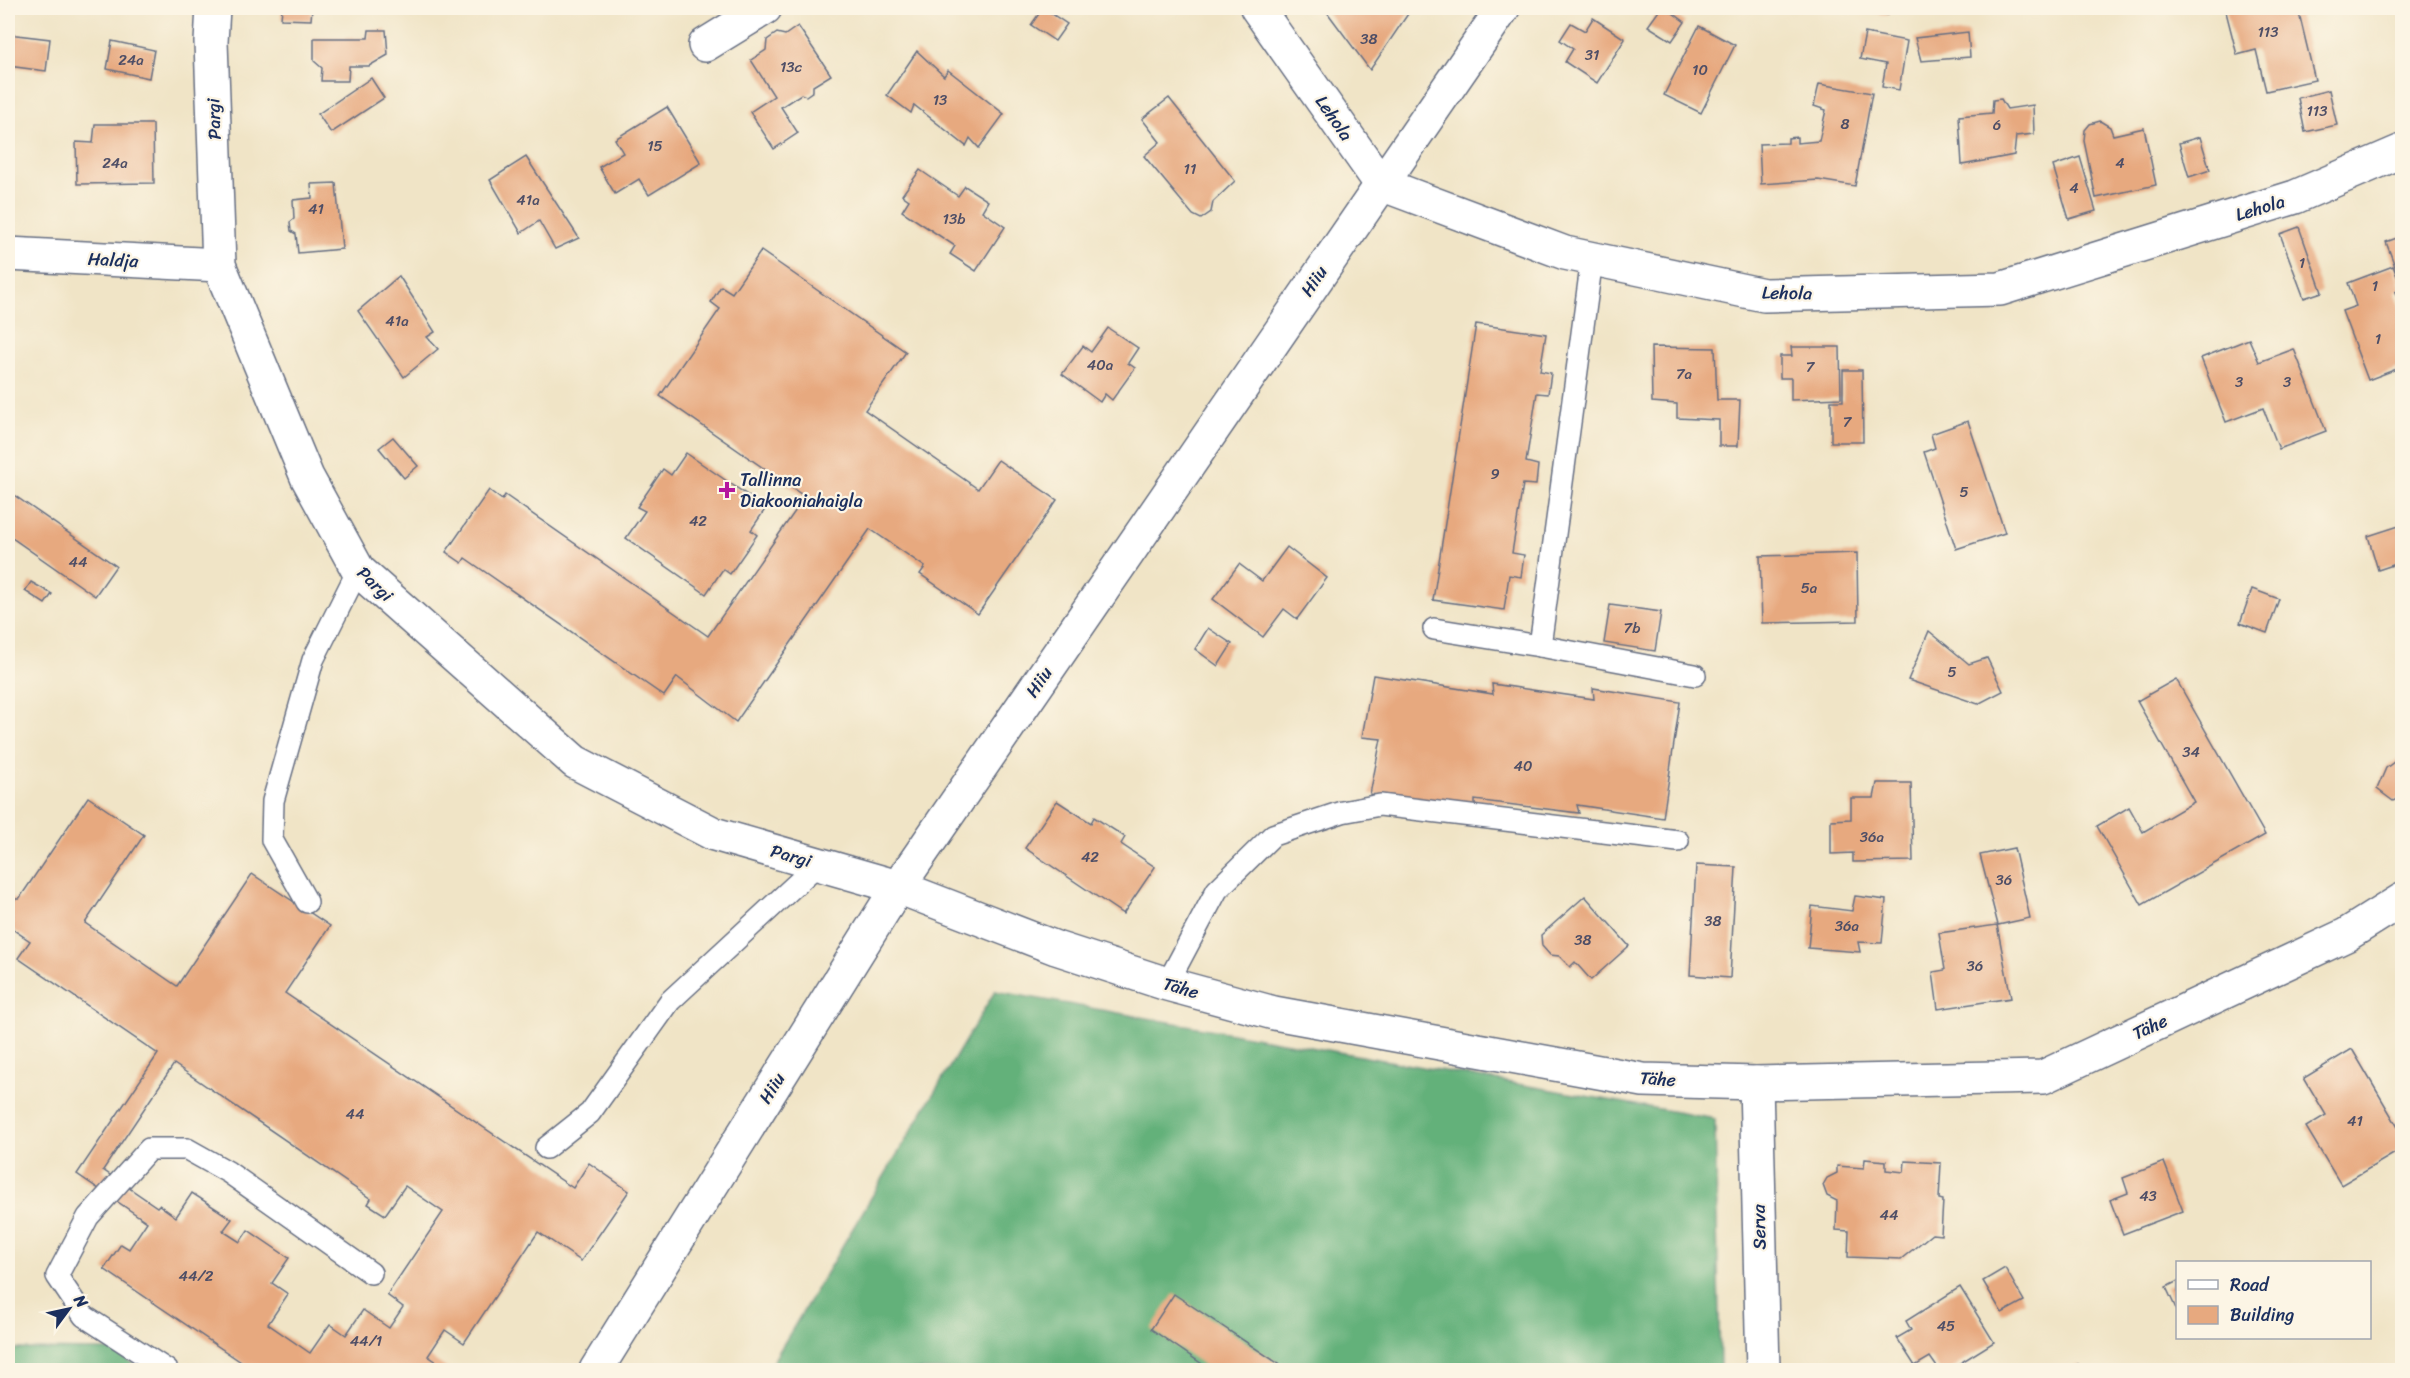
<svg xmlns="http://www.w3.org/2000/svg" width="2410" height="1378" font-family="Sriracha,sans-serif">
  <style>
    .forest { fill: #64b17a; stroke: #40706c; stroke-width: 1.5 }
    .building { fill: #e7a97f; fill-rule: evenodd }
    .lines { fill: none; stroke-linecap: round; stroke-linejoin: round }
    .service-casing { stroke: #666e82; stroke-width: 24 }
    .minor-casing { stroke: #666e82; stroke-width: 36 }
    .service { stroke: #fff; stroke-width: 21 }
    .minor { stroke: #fff; stroke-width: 33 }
    .poi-dot { fill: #b5179e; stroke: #fcf5e5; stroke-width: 2 }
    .labels { text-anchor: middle; stroke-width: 4.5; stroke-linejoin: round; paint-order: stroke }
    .number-label { font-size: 15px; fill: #4e4e66 }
    .street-label { font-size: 18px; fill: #1b2f5e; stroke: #fcf5e5 }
    .poi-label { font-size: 18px; fill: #1b2f5e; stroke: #fcf5e5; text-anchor: start }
  </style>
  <rect width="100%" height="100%" fill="#fcf5e5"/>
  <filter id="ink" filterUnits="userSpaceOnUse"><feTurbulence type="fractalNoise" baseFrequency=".0167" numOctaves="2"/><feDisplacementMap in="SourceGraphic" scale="12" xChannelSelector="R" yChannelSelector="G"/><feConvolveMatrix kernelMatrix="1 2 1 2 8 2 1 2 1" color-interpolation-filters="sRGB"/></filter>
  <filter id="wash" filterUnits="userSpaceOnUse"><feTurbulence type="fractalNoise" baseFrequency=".008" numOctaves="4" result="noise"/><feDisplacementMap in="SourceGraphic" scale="24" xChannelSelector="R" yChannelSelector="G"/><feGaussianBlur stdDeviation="1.35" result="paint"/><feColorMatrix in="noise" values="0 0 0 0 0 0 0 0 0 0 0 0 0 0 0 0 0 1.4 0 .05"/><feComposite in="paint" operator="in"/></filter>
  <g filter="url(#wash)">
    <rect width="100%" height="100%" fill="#f0e4c6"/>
    <!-- forest -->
    <g class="forest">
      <path d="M995,991L1715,1119L1720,1370H768Z"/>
      <path d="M8,1349L113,1350L142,1370H8Z"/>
    </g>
    <g id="blocks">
      <!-- building -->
      <g class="building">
        <path d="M282,8H312L311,20L281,19Z"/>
        <path d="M317,8H335V10L317,9Z"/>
        <path d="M1043,8L1067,24L1055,41L1031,25Z"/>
        <path d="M1324,8H1412L1370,70Z"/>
        <path d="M1661,8H1666L1685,22L1672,41L1648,26Z"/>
        <path d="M1864,8H1890L1888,15L1863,10Z"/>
        <path d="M2225,8H2301L2303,12L2299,13L2315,80L2266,91L2256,50L2237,55Z"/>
        <path d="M1593,18L1625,39L1597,83L1565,62L1573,49L1560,40L1571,23L1585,31Z"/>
        <path d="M798,26L831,75L813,86V91L806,96L801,94L781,107L798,133L774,149L750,112L774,96L751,60L766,50L767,40L777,33L785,35Z"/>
        <path d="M1699,26L1735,45L1701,113L1664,95Z"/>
        <path d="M369,30H386L388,55L369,66H349L348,81H321L322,68L314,61V38H368Z"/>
        <path d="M1968,32L1970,57L1921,61L1915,38Z"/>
        <path d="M1865,33L1907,41L1899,90L1882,87L1886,64L1860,59Z"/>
        <path d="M8,34L50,39L46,71L8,66Z"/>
        <path d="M112,41L154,50L149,78L107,69Z"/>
        <path d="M917,51L944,76L948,70L1004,114L979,148L970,138L966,146L914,105L911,113L887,95Z"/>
        <path d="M371,78L384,98L331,133L318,114Z"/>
        <path d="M1819,84L1872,93L1855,186L1818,180L1761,184L1759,144L1788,143V138L1797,137V143L1819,141L1826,110L1814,106Z"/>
        <path d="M2329,90L2337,125L2305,132L2298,98Z"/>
        <path d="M1169,98L1235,181L1213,202L1211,212L1201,219L1193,215L1144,156L1160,142L1142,119Z"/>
        <path d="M2001,99L2007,109L2033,105L2034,134L2016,136L2014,155L1962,165L1959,116L1992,113L1993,100Z"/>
        <path d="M667,107L701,163L649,195L639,179L615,194L599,167L623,153L615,139Z"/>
        <path d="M8,112H12L9,177H8Z"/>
        <path d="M2100,121L2110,127L2113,135L2144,128L2156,185L2096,198L2084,141L2085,130L2090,124Z"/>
        <path d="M95,124H153L154,183L77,184L76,142L93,143Z"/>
        <path d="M2200,137L2210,170L2189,177L2179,143Z"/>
        <path d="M526,157L579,238L555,249L539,221L521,233L490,180Z"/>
        <path d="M2080,157L2096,211L2069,219L2053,166Z"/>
        <path d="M920,170L958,196L965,186L988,201L982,211L1005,227L976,271L950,254L955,246L902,211L909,200L902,195Z"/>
        <path d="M336,183L342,249L298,253L296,234L291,231L290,222L294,219L293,200L312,198L311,184Z"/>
        <path d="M2299,227L2322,292L2304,298L2280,234Z"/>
        <path d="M2402,236V285L2386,242Z"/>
        <path d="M761,251L906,352L865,410L978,489L998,460L1057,500L978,614L920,574L925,567L870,529L736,722L677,677L664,696L465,558L462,563L446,552L489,490L502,500L505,495L708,636L805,497L660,396L720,309L711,302L721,286L732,293Z"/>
        <path d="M2393,266L2402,289L2395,292L2402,310V367L2368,380L2342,311L2356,306L2348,283Z"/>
        <path d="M399,276L435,332L427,337L438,349L404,377L358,311Z"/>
        <path d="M1476,324L1546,334L1540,371L1551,373L1548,394L1537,393L1526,462L1538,465L1536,485L1523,484L1512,553L1524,555L1521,577L1509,575L1504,610L1433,600Z"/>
        <path d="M1108,328L1138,348L1128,363L1135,368L1112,400L1105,394L1100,402L1062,374L1083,346L1091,352Z"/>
        <path d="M2249,339L2259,362L2294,349L2326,431L2279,449L2263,408L2226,422L2201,358Z"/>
        <path d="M1651,347L1715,348L1717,400H1740L1738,446H1719V420L1677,418V404L1652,402Z"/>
        <path d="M1791,347H1840L1841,398L1791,400V378H1780V356H1792Z"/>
        <path d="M1843,370H1862L1863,442H1831V401H1843Z"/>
        <path d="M1968,421L2005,533L1956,549L1924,452L1935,448L1931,434Z"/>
        <path d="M393,437L418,466L404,478L379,448Z"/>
        <path d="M686,453L766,508L751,530L757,535L730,574L723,569L706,594L626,538L645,511L637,507L663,469L671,475Z"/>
        <path d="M8,491L116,566L95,596L8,535Z"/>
        <path d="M2402,525V562L2378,570L2368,536Z"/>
        <path d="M1287,547L1327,578L1297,619L1284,609L1263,637L1213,599L1239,564L1262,581Z"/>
        <path d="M1857,553L1858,621L1762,623L1760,556Z"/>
        <path d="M31,582L52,594L45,604L25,591Z"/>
        <path d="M2252,589L2279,599L2267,633L2240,623Z"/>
        <path d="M1610,605L1661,612L1655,651L1604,643Z"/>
        <path d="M1208,628L1232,644L1218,666L1195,649Z"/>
        <path d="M1929,631L1969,664L1987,658L2003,691L1978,704L1908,680Z"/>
        <path d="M1373,675L1493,694L1492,684L1594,699L1593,688L1680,702L1663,818L1577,805L1579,813L1475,800V809L1370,794L1381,739L1362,737Z"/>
        <path d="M2176,679L2265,835L2142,905L2097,826L2129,807L2143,832L2194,802L2137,701Z"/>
        <path d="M2402,756V797L2393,801L2377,789L2386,768Z"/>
        <path d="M1877,783H1911L1913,861L1853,862V853L1831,854V820L1851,819V798H1874Z"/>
        <path d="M88,797L144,835L85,923L177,986L252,874L330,926L285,993L573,1188L589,1163L629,1191L581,1261L538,1232L464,1343L445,1330L428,1356L449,1370H253L104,1269L121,1244L129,1249L147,1222L77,1174L158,1054L18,958L30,941L8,926V899H19ZM174,1064L371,1199L368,1204L385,1215L405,1186L443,1212L387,1295L403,1307L389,1328L363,1310L346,1335L330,1324L310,1353L268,1324L288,1294L272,1283L289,1258L248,1230L240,1242L223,1231L232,1219L192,1193L176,1217L159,1205L157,1207L103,1170Z"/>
        <path d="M1057,801L1091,823L1094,817L1125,837L1121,844L1155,867L1123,914L1025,848Z"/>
        <path d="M2014,848L2030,918L1998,925L1980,855Z"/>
        <path d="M1696,865L1736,867L1730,978L1690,975Z"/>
        <path d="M1585,896L1629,946L1591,980L1575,962L1570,967L1559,956L1550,955L1542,946L1541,935Z"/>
        <path d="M1855,896L1886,900L1882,943L1858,942L1860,952L1808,948L1812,906L1852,911Z"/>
        <path d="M1997,925L2011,998L1938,1009L1933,972L1945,970L1939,933Z"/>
        <path d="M2352,1049L2402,1134V1149L2341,1185L2306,1127L2326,1115L2304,1078Z"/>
        <path d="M1865,1159L1886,1161V1170L1904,1172L1905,1161L1941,1163L1939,1199L1943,1200L1941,1235L1932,1234L1901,1259L1848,1257L1849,1231L1836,1230L1837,1201L1827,1196L1823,1185L1827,1178L1837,1173V1166L1864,1168Z"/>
        <path d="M2164,1162L2183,1211L2123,1234L2110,1200L2128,1193L2123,1178Z"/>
        <path d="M2005,1268L2024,1301L2002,1313L1983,1281Z"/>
        <path d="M2178,1281V1313L2166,1287Z"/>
        <path d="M1960,1287L1994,1342L1949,1370H1939L1930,1357L1915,1366L1897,1338L1911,1330L1906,1321Z"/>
        <path d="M1174,1294L1288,1370H1211L1151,1329Z"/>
        <path d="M2078,1364L2082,1370H2067Z"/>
      </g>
    </g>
  </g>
  <g filter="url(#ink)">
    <use href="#blocks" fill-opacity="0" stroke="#666e82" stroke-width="1.5"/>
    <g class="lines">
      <defs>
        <g id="service">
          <path d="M1592,259L1540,646L1695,675"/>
          <path d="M1434,629L1540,646"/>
          <path d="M307,902L272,840L273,801L313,660L358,570"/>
          <path d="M1167,984L1217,890L1273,835L1342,812L1380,805L1678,841"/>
          <path d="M546,1148L590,1113L670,1001L818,864"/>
          <path d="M167,1370L84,1316L57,1276L88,1217L149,1149H187L228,1172L371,1273"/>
        </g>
        <g id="minor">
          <path d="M213,8L211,42L219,265L307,477L358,570L575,762L714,834L898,887L1056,948L1167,984L1274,1013L1643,1080L1756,1083L2043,1077L2346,935L2402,900"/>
          <path d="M1257,8L1381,184L1565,253L1764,295L2000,289L2295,197L2402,151"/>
          <path d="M705,45L765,8"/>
          <path d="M8,254L219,265"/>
          <path d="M1756,1083L1763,1370"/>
          <path d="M596,1370L898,887L1503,8"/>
        </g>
      </defs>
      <!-- service casing -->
      <use href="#service" class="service-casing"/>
      <!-- minor casing -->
      <use href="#minor" class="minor-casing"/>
      <!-- service -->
      <use href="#service" class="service"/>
      <!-- minor -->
      <use href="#minor" class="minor"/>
    </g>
  </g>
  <!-- markers -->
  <path class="poi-dot" d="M724 481h6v6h6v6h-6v6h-6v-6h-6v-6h6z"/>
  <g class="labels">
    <!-- number labels -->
    <g class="number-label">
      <text x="2268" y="37">113</text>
      <text x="1369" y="44">38</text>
      <text x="1592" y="60">31</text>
      <text x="131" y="65">24a</text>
      <text x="791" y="72">13c</text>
      <text x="1700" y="75">10</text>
      <text x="940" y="105">13</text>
      <text x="2317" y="116">113</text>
      <text x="1845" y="129">8</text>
      <text x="1997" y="130">6</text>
      <text x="655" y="151">15</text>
      <text x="115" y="168">24a</text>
      <text x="2120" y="168">4</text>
      <text x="1190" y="174">11</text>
      <text x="2074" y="193">4</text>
      <text x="528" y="205">41a</text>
      <text x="316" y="214">41</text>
      <text x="954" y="224">13b</text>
      <text x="2302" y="268">1</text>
      <text x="2375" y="291">1</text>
      <text x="397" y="326">41a</text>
      <text x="2378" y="344">1</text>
      <text x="1100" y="370">40a</text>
      <text x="1810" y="372">7</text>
      <text x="1684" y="379">7a</text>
      <text x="2239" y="387">3</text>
      <text x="2287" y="387">3</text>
      <text x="1847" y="427">7</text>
      <text x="1495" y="479">9</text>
      <text x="1964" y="497">5</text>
      <text x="698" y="526">42</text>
      <text x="78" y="567">44</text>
      <text x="1809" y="593">5a</text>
      <text x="1632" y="633">7b</text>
      <text x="1952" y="677">5</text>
      <text x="2191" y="757">34</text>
      <text x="1523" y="771">40</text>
      <text x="1872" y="842">36a</text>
      <text x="1090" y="862">42</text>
      <text x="2004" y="885">36</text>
      <text x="1713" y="926">38</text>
      <text x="1847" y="931">36a</text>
      <text x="1583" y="945">38</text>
      <text x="1975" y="971">36</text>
      <text x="355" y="1119">44</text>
      <text x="2355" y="1126">41</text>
      <text x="2148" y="1201">43</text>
      <text x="1889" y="1220">44</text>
      <text x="196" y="1281">44/2</text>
      <text x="1946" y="1331">45</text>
      <text x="366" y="1346">44/1</text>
    </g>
    <!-- street labels -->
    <g class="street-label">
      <text transform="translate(1334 118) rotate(55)" y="6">Lehola</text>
      <text transform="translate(214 119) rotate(-92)" y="6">Pargi</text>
      <text transform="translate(2260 208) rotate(-17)" y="6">Lehola</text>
      <text transform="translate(113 260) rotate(3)" y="6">Haldja</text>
      <text transform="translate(1314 281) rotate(-56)" y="6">Hiiu</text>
      <text transform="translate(1787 293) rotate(1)" y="6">Lehola</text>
      <text transform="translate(375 584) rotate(44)" y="6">Pargi</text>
      <text transform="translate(1039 682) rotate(-56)" y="6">Hiiu</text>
      <text transform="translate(791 856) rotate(16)" y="6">Pargi</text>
      <text transform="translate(1181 988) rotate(16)" y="6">Tähe</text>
      <text transform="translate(2150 1027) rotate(-25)" y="6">Tähe</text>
      <text transform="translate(1658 1079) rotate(4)" y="6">Tähe</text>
      <text transform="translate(772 1088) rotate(-58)" y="6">Hiiu</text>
      <text transform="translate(1759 1227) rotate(-91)" y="6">Serva</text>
    </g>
    <!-- poi labels -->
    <g class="poi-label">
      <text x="740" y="486">Tallinna<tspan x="740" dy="21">Diakooniahaigla</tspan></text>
    </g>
  </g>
  <!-- margin -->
  <rect width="2410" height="1378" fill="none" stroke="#fcf5e5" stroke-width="30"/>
  <!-- legend -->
  <rect x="2176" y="1261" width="195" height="78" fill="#fcf5e5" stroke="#a2a6af" stroke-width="1.5"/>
  <rect x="2188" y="1280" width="30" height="9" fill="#ffffff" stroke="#a2a6af" stroke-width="1.5"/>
  <text x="2230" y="1291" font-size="18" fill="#1b2f5e">Road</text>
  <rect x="2188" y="1306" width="30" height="18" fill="#e7a97f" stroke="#a2a6af" stroke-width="1.5"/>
  <text x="2230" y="1321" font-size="18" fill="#1b2f5e">Building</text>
  <!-- north arrow -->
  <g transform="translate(69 1309) rotate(57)" stroke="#fcf5e5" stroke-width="4.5" paint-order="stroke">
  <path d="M0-4.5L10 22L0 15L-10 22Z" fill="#1b2f5e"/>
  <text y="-9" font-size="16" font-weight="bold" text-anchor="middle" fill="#1b2f5e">N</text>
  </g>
</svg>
